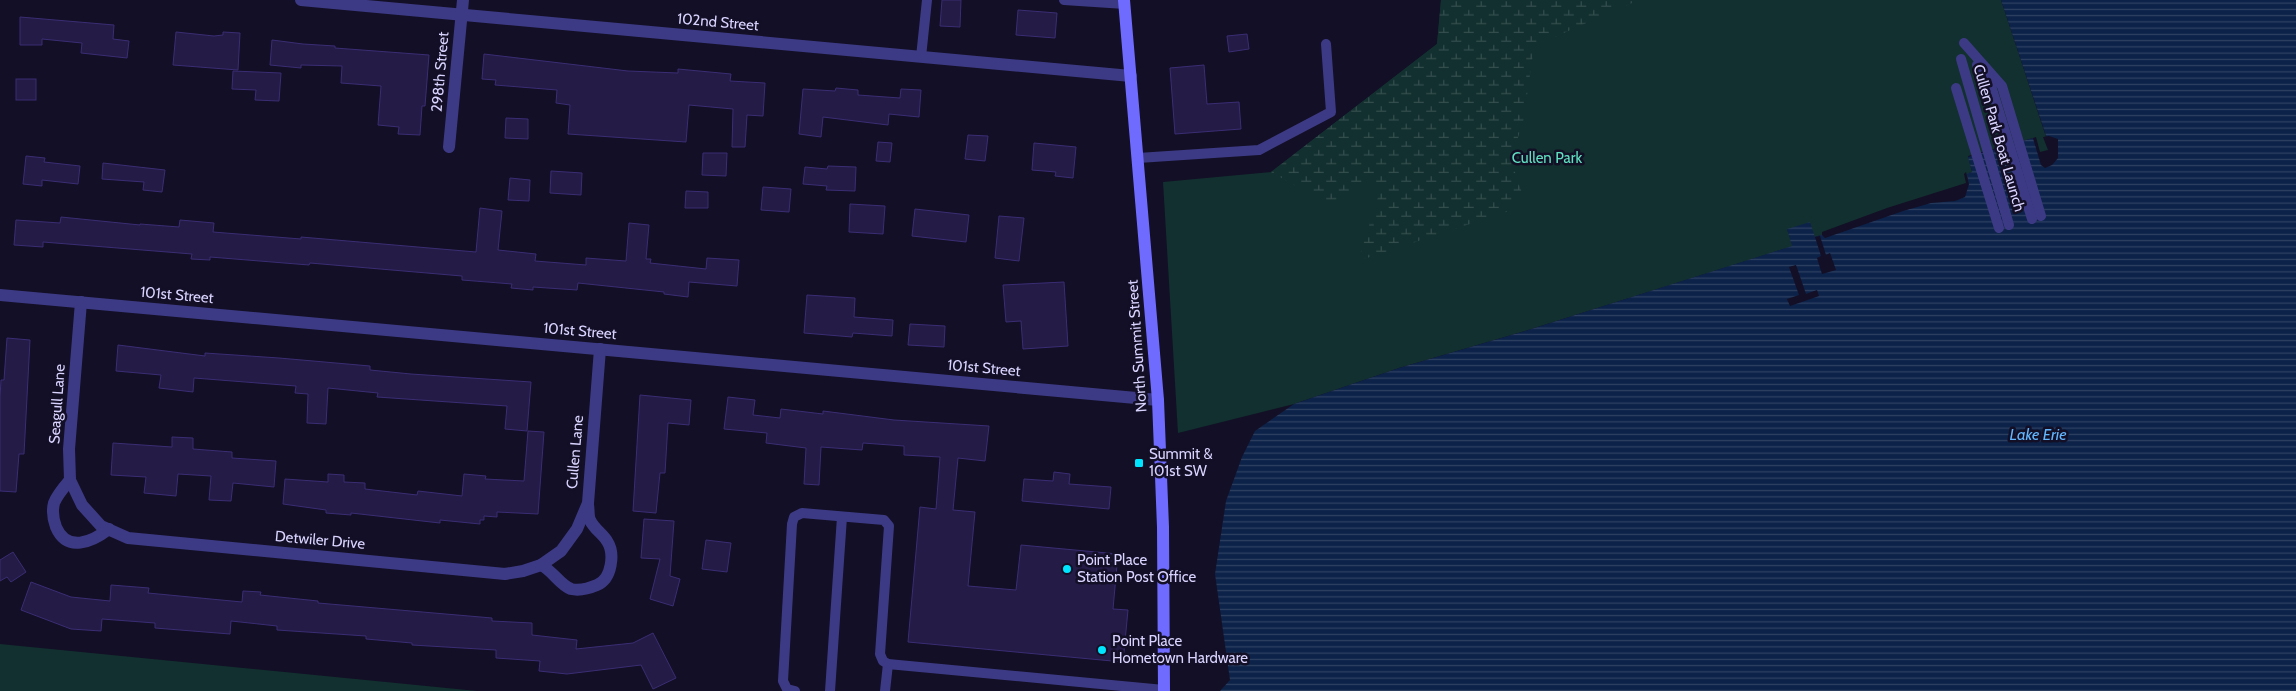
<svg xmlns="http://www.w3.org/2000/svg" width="2296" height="691" font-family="Cabin,sans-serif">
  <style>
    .green { fill: #12302f }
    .wetland { fill: url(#wetland-marsh) }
    .water { fill: url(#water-rules) }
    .pier { fill: #130f26 }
    .building { fill: #241b47; stroke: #3b2d73 }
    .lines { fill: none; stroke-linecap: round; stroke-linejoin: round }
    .lane { stroke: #3d3a85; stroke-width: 10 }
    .street { stroke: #3d3a85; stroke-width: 12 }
    .secondary { stroke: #6f6bff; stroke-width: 12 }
    .poi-dot { fill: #00e5ff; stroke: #130f26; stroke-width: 2 }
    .labels { text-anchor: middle; stroke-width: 5; stroke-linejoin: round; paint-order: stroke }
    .street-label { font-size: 15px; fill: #d9d4ff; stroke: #130f26 }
    .park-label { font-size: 15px; fill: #5fe0c0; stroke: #130f26 }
    .poi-label { font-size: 15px; fill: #d9d4ff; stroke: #130f26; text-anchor: start }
    .water-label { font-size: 16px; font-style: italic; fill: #62b6ff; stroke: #130f26 }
  </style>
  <defs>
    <pattern id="wetland-marsh" width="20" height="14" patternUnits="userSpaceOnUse" patternTransform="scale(1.25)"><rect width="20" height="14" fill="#12302f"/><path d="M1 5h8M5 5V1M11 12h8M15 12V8" fill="none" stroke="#344d4e"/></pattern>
    <pattern id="water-rules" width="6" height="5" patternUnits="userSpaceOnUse" patternTransform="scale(1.25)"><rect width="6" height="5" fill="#0c2248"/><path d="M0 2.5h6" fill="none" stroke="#2f4163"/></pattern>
  </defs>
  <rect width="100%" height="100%" fill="#130f26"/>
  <!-- green -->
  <g class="green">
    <path d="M1441,0H2001L2051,152L2039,155L2033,138L1968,156L1972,172L1969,173V184L1815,237L1787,229L1793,246L1525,331L1399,368L1294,404L1178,433L1163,182L1271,172L1437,44Z"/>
    <path d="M0,644L477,691H0Z"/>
  </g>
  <!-- wetland -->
  <path class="wetland" d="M1441,0H1639L1534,46L1524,118L1511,160L1522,193L1509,211L1358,261L1379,194L1373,181L1327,204L1271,172L1437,44Z"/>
  <!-- water -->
  <path class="water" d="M2001,0H2296V691H1220L1230,680L1215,574L1226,501L1242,457L1255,431L1294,404L1399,368L1525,331L1792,246L1787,229L1810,222L1815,237L1969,184L1967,174L1972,172L1968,157L2033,138L2039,155L2051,151Z"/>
  <!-- pier -->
  <g class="pier">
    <path d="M2049,136L2058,139V158L2052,165L2045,168L2041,165L2033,138L2036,137L2040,152L2048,150L2043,137Z"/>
    <path d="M1966,172L1969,184L1965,197L1955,201L1931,203L1903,211L1825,238L1822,235V232L1887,208L1966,183L1964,174Z"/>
    <path d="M1820,236L1826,255L1830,253L1836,270L1822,274L1817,258L1821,256L1815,237Z"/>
    <path d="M1796,265L1806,294L1817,290L1819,296L1790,306L1787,299L1799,295L1789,267Z"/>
  </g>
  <!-- building -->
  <g class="building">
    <path d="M942,0H961L960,27L940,26Z"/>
    <path d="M1018,10L1057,13L1055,38L1016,35Z"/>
    <path d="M20,17L114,25L113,39L129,41L127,58L81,53L82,43L42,39V45H20Z"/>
    <path d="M176,32L214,36L223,35V32L240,33L238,70L173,65Z"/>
    <path d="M1247,34L1249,49L1229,52L1227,36Z"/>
    <path d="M272,40L303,44L335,46V48L429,55L425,106H422L420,135L398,134L399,127L378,125L381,86L341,83L342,66L301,65V68L270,65Z"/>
    <path d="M484,54L628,71L678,73V69L731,74L730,81L765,83L763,116L747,115L745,147H732L733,109L689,105L686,142L568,134L570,105L556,103L557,90L495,85L496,80L482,79Z"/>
    <path d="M1204,65L1207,104L1239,102L1241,129L1175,134L1170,68Z"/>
    <path d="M233,71L281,73L279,101L255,100L256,90L232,89Z"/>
    <rect x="16" y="79" width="20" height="21"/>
    <path d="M836,88L858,90V95L900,98L901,89L921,90L919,117L889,114L888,125L823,117L821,137L799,134L803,89L835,91Z"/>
    <path d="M506,118L528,119V139L505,138Z"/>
    <path d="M968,135L988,136L985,161L965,159Z"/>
    <path d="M878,142L892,143L890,162L876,161Z"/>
    <path d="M1034,143L1076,147L1073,178L1055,176L1056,172L1032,170Z"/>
    <path d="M703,153H727L726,176L702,175Z"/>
    <path d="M26,156L45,158L44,162L80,166L78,184L42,180V186L23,184Z"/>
    <path d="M103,163L165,170L162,192L143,190L144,182L102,179Z"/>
    <path d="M828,166L856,167L855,191L826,190L827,186L803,184L805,167L827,169Z"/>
    <path d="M551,171L582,173L581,195L550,193Z"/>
    <path d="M510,178L530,180L529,201L508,200Z"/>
    <path d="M763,187L791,189L789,212L761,210Z"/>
    <path d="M686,191L708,192V208H685Z"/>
    <path d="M850,204L885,206L883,234L849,232Z"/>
    <path d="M480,208L502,211L498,250L536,254L535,261L586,265V258L626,261L629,223L649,225L646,259H651L650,263L706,269L707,258L739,260L737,286L689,282L688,297L664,294V292L578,283L577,290L533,287V290L511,288L512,284L462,280V276L310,263L309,265L210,257V260L191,259L192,254L43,242V247L14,245L16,220L60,223L61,217L140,225V224L179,227L180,220L214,223L213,232L301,239V237L476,252Z"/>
    <path d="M915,209L969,215L966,242L912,236Z"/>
    <path d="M999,216L1024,218L1019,261L995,258Z"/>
    <path d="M1064,282L1068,346L1023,349L1021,321L1006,322L1003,285Z"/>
    <path d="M807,295L855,298L854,317L893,320L892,336L853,333L852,337L804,333Z"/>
    <path d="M910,324L945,326L944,347L908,345Z"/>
    <path d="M7,338L30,340L24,454H19L16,492L0,491V397L1,380H4Z"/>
    <path d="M118,345L205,356V353L279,358L370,366V370L411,374L531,382L527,431L505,429L507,406L377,397L378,393L328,388L326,424L307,423L308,394L295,393L296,386L194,378L193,392L159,388L161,375L116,371Z"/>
    <path d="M640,395L691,400L689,425L668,423L665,473H660L656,513L633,511Z"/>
    <path d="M728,397L755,400L753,415L780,418L781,409L823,414V411L894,420L989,426L985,461L958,458L953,510L975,512L968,586L1016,590L1021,545L1118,554L1113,609L1128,610L1123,662L908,642L920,507L936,509L940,457L904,455V446L863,443L862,450L821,447L819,485L804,484L806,448L766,443L767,433L724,429Z"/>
    <path d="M528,431L544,432L538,514L497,512V517L484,516V520H480V524L440,520V523L351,513V515L326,513V510L283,504L285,479L328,482V474L344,475V482L365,483V489L417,495L418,491L462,496L464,474L486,476L485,479L524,481Z"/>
    <path d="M172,437L193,438V449L232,452V458L276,461L274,487L233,483L231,501L209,500L211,476L178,474L176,496L144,493L146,477L111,475L113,443L172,447Z"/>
    <path d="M1054,472L1070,474L1069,484L1111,487L1109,509L1022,501L1024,479L1053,481Z"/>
    <path d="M644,519L674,521L670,576L680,579L673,606L650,599L660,559L641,558Z"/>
    <path d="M706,540L731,543L727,572L702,569Z"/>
    <path d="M13,552L26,572L11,582L7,577L0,581V560Z"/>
    <path d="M31,582L71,597L110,601L111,585L149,588L148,593L242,602L243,591L261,592L260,595L318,601V603L492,618V621L532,623V635L577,640L576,649L633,643L653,633L676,678L653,689L641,665L567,674L539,671L540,661L496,658V650L412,645V643L366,639V636L277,630V626L231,621L230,634L155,628V623L102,619L101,631L71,629L21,610Z"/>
  </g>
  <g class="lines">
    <!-- lane -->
    <g class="lane">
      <path d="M1064,0L1125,4"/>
      <path d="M1964,43L2002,86L2041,216"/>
      <path d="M921,57L927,0"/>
      <path d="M1961,59L2009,225"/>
      <path d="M1977,65L1992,89L2032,219"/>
      <path d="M1956,88L1999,228"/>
      <path d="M1138,158L1259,150L1331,112L1326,44"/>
      <path d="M795,691L787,689L783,681L792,524L794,517L802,513L884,520L889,526L880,654L883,661L888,664L1164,690"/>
      <path d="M830,691L842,517"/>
      <path d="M885,691L888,664"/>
    </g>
    <!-- street -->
    <g class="street">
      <path d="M301,0L1131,76"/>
      <path d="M449,147L463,0"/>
      <path d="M0,295L1158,400"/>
      <path d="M81,302L69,449L70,480L82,505L101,526L128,538L505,574L523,571L541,565L561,551L577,529L588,503L600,349"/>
      <path d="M70,480C64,487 57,495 54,503C52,511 53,519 56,527C67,553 92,542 109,529"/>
      <path d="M541,565C553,571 560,585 571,589C580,591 590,588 597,585C612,579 615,553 607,541C602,533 594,529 590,520C588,516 589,510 588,505"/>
    </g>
    <!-- secondary -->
    <path class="secondary" d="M1124,0L1158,400L1163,527L1164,691"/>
  </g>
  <!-- markers -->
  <g class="poi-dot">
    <rect x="1134" y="458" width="10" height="10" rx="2.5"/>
    <circle cx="1067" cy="569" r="5"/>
    <circle cx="1102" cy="650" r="5"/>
  </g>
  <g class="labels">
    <!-- street labels -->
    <g class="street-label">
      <text transform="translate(718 22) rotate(5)" y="5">102nd Street</text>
      <text transform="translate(440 72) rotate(-85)" y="5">298th Street</text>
      <text transform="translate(1999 138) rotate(74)" y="5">Cullen Park Boat Launch</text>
      <text transform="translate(177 295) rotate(5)" y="5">101st Street</text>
      <text transform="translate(580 331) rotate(5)" y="5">101st Street</text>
      <text transform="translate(1137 346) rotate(-94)" y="5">North Summit Street</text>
      <text transform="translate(984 368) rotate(5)" y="5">101st Street</text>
      <text transform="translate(57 404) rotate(-86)" y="5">Seagull Lane</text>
      <text transform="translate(575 452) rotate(-85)" y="5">Cullen Lane</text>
      <text transform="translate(320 540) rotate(5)" y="5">Detwiler Drive</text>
    </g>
    <!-- park labels -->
    <g class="park-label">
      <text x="1547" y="163">Cullen Park</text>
    </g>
    <!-- poi labels -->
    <g class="poi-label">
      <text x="1149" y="459">Summit &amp;<tspan x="1149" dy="17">101st SW</tspan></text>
      <text x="1077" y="565">Point Place<tspan x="1077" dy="17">Station Post Office</tspan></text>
      <text x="1112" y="646">Point Place<tspan x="1112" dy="17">Hometown Hardware</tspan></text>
    </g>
    <!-- water labels -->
    <g class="water-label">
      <text x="2038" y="440">Lake Erie</text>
    </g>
  </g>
</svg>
